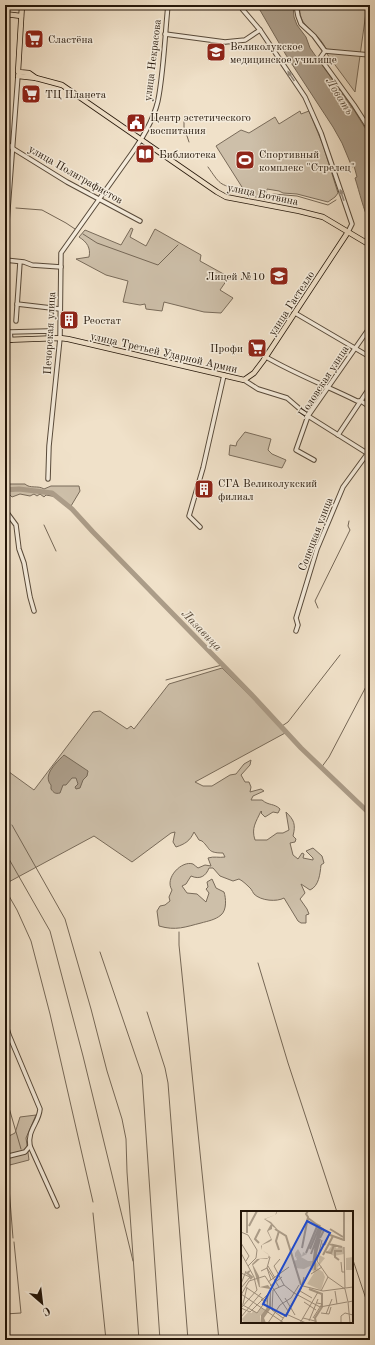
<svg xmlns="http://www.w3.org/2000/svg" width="375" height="1345" font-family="'Old Standard TT',serif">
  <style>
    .green { fill: #cdbfa9; stroke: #796b5a }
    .water { fill: #ab9c88; stroke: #756756 }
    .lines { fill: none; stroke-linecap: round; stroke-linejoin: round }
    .stream { stroke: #756756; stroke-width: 1 }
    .river { stroke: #ab9c88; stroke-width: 5 }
    .minor-casing { stroke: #584a3a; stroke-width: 5.5 }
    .major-casing { stroke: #25170a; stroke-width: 6 }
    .minor { stroke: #f5ecdc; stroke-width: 3.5 }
    .major { stroke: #f0e1c9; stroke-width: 4.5 }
    .oneway { fill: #978c7e }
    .labels { text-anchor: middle; stroke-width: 3; stroke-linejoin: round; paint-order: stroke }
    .poi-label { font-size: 11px; fill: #25170a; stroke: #f5ecdc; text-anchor: start }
    .street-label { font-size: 11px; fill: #25170a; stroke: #f5ecdc }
    .water-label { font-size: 12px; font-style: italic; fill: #5b4c3c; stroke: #f5ecdc }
    .inset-river { fill: none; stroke: #ab9c88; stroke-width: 2 }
    .inset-road { fill: none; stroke: #9f907d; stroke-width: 1 }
    .view { fill: #1d4ed8; fill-opacity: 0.15; stroke: #1d4ed8; stroke-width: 2 }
    .inset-edge { fill: none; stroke: #25170a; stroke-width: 2 }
  </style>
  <rect width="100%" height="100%" fill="#f0e1c9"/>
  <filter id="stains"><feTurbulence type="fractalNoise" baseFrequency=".005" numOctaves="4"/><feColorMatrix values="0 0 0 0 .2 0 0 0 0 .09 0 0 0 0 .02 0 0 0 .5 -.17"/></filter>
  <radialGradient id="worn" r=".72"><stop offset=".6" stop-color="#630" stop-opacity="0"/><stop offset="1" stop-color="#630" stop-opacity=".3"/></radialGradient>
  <!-- green -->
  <g class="green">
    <path d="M299,5H367L355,92L327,54C325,40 312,33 304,23C300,18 300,12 299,5Z"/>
    <path d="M300,111L301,114L309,111L323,145L338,193L335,197L328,202L297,194L283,193L279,191L267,189L265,199L247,195L216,146L241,130L249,133L275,117L279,124Z"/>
    <path d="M131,228L133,229L130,237L146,246L155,229L201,255L200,261L229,277L220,290L233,298L221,313L204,312L164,302L162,311L146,309L145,304L140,305L123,302L128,281L106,275L76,259L89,257C91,248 87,242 79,237L85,230L121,245Z"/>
    <path d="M245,432L271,439L268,450L272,454L286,460L282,468L229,455L230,445L236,446L237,442Z"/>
    <path d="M9,484H25C30,489 38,485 44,489L51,486H79L80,491L71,506L68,507L64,505L61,500L57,497L46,495L44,497L40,494L37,496L34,494L30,496L20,494L12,497L9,494H5V486Z"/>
    <path d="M222,668L287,732L195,782L203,786H212L230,775L236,774L244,764L251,760L250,765L241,775L245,782H249L251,787L250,792L261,789L264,791L253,796L251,800H262C269,806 274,803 280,809L278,813L273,812L265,817L261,813L262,812L261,811C256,822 251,828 255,840H267L277,833H283L289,830L286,812C294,820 296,824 293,836L296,839L295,842L290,843L293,855L298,859L302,853L304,854L303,858L313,860V858L306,851L313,848L322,856L324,863L321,865C320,874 319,886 310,890L301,884L305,893L300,899L307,909L309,914L306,915V923H301L298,921L284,898C277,902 261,901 254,894C254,894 251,889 251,889C247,885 243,881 239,879L233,881L220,876L213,868H209C206,876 200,880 191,876L186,884L182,886L187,893L197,894L206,902L209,893L206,889L208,887L207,882L212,879L216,888L224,892C226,898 227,910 221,915C215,920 208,921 201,923C185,927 176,931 159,926L157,911L160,906L165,905L170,901L169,897L172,890C164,878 182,860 193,864C195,865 196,867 198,868L205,865L211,866L208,858C214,856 219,858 225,857L223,853C207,853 211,849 202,841L199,840L194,832C190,841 185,844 176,847L173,842L175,832L171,833L132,862L94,836L5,884V769L34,790L93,712L100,711L127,729L131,726L134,729L169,684Z"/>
    <path d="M36,1115L26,1138L29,1160L6,1166L5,1138L15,1133L20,1117Z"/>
  </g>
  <!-- water -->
  <g class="water">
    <path d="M257,5H293L294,17L297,25L306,37L310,48L354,110L370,136V224C363,208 360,194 355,178L357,177L354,166L352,167L342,143L333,127L286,55Z"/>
    <path d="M64,755L88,771L87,776L83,780L80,788L76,789L75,787L78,784L76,778H72L66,785H63L60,793C55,794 54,793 51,789V785C42,775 57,762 64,755Z"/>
  </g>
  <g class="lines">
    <!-- stream -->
    <g class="stream">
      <path d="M184,121V127L189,142"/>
      <path d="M208,167C220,184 219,185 239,189"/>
      <path d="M273,194L297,196L328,205L336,200"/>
      <path d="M16,208L42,210L66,223L75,229"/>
      <path d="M83,234L97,243L158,265L178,245"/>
      <path d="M44,525L56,551"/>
      <path d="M318,608L315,601L350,530L348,526L349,521"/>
      <path d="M166,680L222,665"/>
      <path d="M282,726L288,722L340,655"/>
      <path d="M321,768L329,757L370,679"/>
      <path d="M12,825L65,919L91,1009L107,1071L122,1119L126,1139L127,1172L139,1340"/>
      <path d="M5,852L50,931L83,1056L133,1261"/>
      <path d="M5,889L17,910L31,941L50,1014L93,1202"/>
      <path d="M179,932V945L219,1340"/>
      <path d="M100,952L142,1075L160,1340"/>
      <path d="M258,963L288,1063L337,1212"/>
      <path d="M147,1012L165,1068L168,1083L188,1340"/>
      <path d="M5,1094L21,1149"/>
      <path d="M7,1162L13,1238"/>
      <path d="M93,1213L106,1340"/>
      <path d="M352,1258V1259"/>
      <path d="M353,1260L370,1311"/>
      <path d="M5,1314L21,1313L14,1242"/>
    </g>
    <!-- river -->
    <path class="river" d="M5,490L19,489L52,493L72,509L93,532L251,694L301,748L370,814"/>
    <defs>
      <g id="minor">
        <path d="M240,5L243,10L260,30L305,97L321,133L352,224L348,232"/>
        <path d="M296,5L298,16L301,24L314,36L325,51"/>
        <path d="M370,16L369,29H370"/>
        <path d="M165,34L225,42L245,40L260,30"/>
        <path d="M325,51L320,58L354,105L370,130"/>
        <path d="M325,51L370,55"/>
        <path d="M5,141L12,148L67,182L140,221"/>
        <path d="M5,249L18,75"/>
        <path d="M5,260L24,262L32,265L61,267"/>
        <path d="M17,304L60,309"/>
        <path d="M295,313L370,357"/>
        <path d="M16,321L20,262"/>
        <path d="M11,340L10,332L48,331L49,338"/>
        <path d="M266,357C295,374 327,386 357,401H361L370,407"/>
        <path d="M244,380L258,389L287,398L308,416L370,455"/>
        <path d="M338,435L370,387"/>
        <path d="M314,460L296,450L308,416L370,327"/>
        <path d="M48,479L49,446L60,338L61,253L132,153C144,136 156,116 159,95C164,65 165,35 168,5"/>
        <path d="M5,510L16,525L19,549L24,563L30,597L34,611"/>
        <path d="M200,527L189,516L203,468L224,375"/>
        <path d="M296,631L298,625L296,618L317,549L343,487L370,450"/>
        <path d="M5,1022L9,1035L40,1109C39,1123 27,1130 30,1146L57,1206"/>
        <path d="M5,1157L25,1152L30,1146"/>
      </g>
      <g id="major">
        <path d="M22,5L18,72L29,73L36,78"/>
        <path d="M5,14L21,16"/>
        <path d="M18,76L36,78L62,85L217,192L226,197L299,211L323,217L370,245"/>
        <path d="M5,340L60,338L68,339L244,380L254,373L263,361L348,232"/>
      </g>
    </defs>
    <!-- minor casing -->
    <use href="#minor" class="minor-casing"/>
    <!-- major casing -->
    <use href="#major" class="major-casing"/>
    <!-- minor -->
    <use href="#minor" class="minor"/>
    <!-- major -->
    <use href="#major" class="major"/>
  </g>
  <!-- one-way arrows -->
  <defs><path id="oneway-solid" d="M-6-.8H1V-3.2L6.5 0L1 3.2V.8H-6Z"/></defs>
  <g class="oneway">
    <use href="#oneway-solid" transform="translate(291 76) rotate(-124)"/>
    <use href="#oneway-solid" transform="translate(342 195) rotate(-109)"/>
  </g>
  <!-- icons -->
  <defs>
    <symbol id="supermarket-square" viewBox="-11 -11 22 22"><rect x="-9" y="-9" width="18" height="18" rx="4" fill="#8f2418" stroke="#f5ecdc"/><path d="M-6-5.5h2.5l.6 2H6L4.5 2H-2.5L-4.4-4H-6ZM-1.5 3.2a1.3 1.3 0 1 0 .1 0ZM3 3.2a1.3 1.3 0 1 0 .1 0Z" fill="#fff"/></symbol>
    <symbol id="university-square" viewBox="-11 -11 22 22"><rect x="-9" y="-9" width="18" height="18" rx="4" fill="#8f2418" stroke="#f5ecdc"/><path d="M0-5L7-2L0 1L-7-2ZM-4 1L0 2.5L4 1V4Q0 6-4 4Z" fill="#fff"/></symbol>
    <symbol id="civic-square" viewBox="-11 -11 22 22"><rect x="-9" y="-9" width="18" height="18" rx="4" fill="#8f2418" stroke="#f5ecdc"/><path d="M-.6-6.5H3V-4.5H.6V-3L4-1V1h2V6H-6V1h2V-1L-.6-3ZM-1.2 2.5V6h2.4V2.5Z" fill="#fff"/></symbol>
    <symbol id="library-square" viewBox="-11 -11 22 22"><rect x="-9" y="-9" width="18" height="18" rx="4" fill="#8f2418" stroke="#f5ecdc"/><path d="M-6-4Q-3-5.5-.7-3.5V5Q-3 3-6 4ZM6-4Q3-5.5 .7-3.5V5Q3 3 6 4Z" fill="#fff"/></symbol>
    <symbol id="stadium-square" viewBox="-11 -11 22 22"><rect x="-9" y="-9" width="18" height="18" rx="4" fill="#8f2418" stroke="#f5ecdc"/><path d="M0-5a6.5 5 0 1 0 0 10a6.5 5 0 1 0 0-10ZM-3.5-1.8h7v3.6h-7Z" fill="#fff"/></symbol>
    <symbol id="school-square" viewBox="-11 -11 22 22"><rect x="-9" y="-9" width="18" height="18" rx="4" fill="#8f2418" stroke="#f5ecdc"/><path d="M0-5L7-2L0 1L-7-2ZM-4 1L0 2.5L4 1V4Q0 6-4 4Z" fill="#fff"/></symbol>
    <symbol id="building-square" viewBox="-11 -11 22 22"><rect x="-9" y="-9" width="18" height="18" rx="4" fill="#8f2418" stroke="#f5ecdc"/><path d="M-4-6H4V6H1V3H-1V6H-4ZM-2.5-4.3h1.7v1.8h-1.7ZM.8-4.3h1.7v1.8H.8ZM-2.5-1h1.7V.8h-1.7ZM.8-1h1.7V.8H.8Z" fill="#fff"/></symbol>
  </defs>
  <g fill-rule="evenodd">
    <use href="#supermarket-square" x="23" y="28" width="22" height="22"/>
    <use href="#university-square" x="205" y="41" width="22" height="22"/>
    <use href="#supermarket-square" x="20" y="83" width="22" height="22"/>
    <use href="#civic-square" x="125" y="112" width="22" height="22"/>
    <use href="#library-square" x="134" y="143" width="22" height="22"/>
    <use href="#stadium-square" x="234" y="149" width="22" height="22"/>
    <use href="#school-square" x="268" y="265" width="22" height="22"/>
    <use href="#building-square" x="58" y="309" width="22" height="22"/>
    <use href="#supermarket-square" x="246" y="337" width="22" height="22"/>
    <use href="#building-square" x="193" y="478" width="22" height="22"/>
  </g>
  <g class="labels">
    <!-- poi labels -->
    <g class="poi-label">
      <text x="48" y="43">Сластёна</text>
      <text x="230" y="50">Великолукское<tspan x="230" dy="13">медицинское училище</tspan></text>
      <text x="45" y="98">ТЦ Планета</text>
      <text x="150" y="121">Центр эстетического<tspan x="150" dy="13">воспитания</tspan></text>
      <text x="159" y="158">Библиотека</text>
      <text x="259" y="158">Спортивный<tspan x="259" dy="13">комплекс "Стрелец"</tspan></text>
      <text x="265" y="280" text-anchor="end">Лицей №10</text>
      <text x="83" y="324">Реостат</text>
      <text x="243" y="352" text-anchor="end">Профи</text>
      <text x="218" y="487">СГА Великолукский<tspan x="218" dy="13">филиал</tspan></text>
    </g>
    <!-- street labels -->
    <g class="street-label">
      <text transform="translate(152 60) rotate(-83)" y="4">улица Некрасова</text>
      <text transform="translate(76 174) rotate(30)" y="4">улица Полиграфистов</text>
      <text transform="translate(263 194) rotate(12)" y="4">улица Ботвина</text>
      <text transform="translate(291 303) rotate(-57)" y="4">улица Гастелло</text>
      <text transform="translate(49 333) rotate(-87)" y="4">Печорская улица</text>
      <text transform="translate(164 352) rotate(13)" y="4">улица Третьей Ударной Армии</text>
      <text transform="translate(323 381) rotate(-57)" y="4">Половская улица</text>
      <text transform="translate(315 534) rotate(-69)" y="4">Сопецкая улица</text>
    </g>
    <!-- water labels -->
    <g class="water-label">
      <text transform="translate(340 96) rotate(58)" y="4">Ловать</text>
      <text transform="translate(202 630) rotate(46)" y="4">Лазавица</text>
    </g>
  </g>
  <!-- overview -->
  <g transform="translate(241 1211)">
    <rect width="112" height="112" fill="#f0e1c9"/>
    <path d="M92,33L96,38L98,35L103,36V43L93,45L86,41ZM57,38L61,45L62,41L66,43L60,46L67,50H74L78,54V44L84,47L76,57L82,61L84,66L80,79L66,73L73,62L69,55L63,58L54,57L52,50L56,49L55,46L57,45L54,46V42ZM112,46V59H105V47ZM20,97L24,99L19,105L20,112H3L1,108L7,101L11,102L12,99L16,102Z" fill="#cdbfa9"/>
    <path d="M36,0V2L34,4L24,8L30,11L37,19L31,15V18L27,20L31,29L28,31L21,34V39L27,43L29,46L26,48H19L12,54L18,65L19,76L27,74L30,78V97L23,107L25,112H20V104L28,94L29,78L18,76L11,53L16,48L27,47L28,44L21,39L20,35L22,33L30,28L26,20L30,13L23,8L34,4Z" fill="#ab9c88"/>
    <path class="inset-river" d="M103,0V30M6,1V22M67,7L83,19L79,27M8,15L16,0M34,18L45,25L60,74M89,18L102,26M89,24L103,29M18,32L14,28L19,18M88,33L101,36M61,37L67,6L65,3L67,0M69,38L79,14M38,39L35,30L38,20M85,41L90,42L93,34M65,42L77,13M70,43L80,16M82,44L92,25M98,49L94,46V40H101M72,54L75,32L81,17M73,55L78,26M74,59V46L79,28M9,60L6,62L11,66L9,68M68,78L81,83V96L74,107L75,112"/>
    <path class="inset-road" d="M0,21L7,24L16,39L15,47L7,55M81,29L76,50L87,66L104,78M0,32L8,45L5,50M81,33L84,34L89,22M103,36L104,77M0,42L13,66L16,79M39,48L33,55L43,74M100,51L101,61H104M27,55L34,67M26,57L38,76M26,57L30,69M20,60L26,57L29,46M0,62L9,66L0,77M70,63L81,56M27,71L48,56M0,73L5,60M29,75L41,66M62,75L82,80L112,76M6,77L27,91M104,78L107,91L112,90M32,79L31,99L42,107M32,79L43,74L53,82L79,96L106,91M59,80L71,87M80,80L87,66M94,80L96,93M0,83L43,112M0,84L8,70L24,65L47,100L39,112M44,87L54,104M63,91L75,99M107,91L109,112M0,93L16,102L24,91L20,88M2,93L6,76M0,97L9,101L27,83L26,97M0,97L16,79M47,99L60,78L63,66M80,102L88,103L90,96M45,103L65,112M85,103L91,88M0,106L20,82M62,107L74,110M72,107L81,93L76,92M68,110L77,88M100,111V105L104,102L112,104M27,112L39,94L50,87L58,74M59,112L77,81"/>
    <path class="view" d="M66,10L89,22L45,105L22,93Z"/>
    <rect width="112" height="112" class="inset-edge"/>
  </g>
  <!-- margin -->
  <rect width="375" height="1345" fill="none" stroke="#f0e1c9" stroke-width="20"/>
  <rect x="6" y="6" width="363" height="1333" fill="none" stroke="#25170a" stroke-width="2"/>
  <rect x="10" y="10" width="355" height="1325" fill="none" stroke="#25170a"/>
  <!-- north arrow -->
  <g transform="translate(42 1303) rotate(152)" stroke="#f5ecdc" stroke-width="3" paint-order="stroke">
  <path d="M0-3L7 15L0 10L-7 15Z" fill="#25170a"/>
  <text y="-6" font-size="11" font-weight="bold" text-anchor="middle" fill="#25170a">С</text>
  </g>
  <rect width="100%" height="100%" filter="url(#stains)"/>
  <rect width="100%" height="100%" fill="url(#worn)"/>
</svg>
